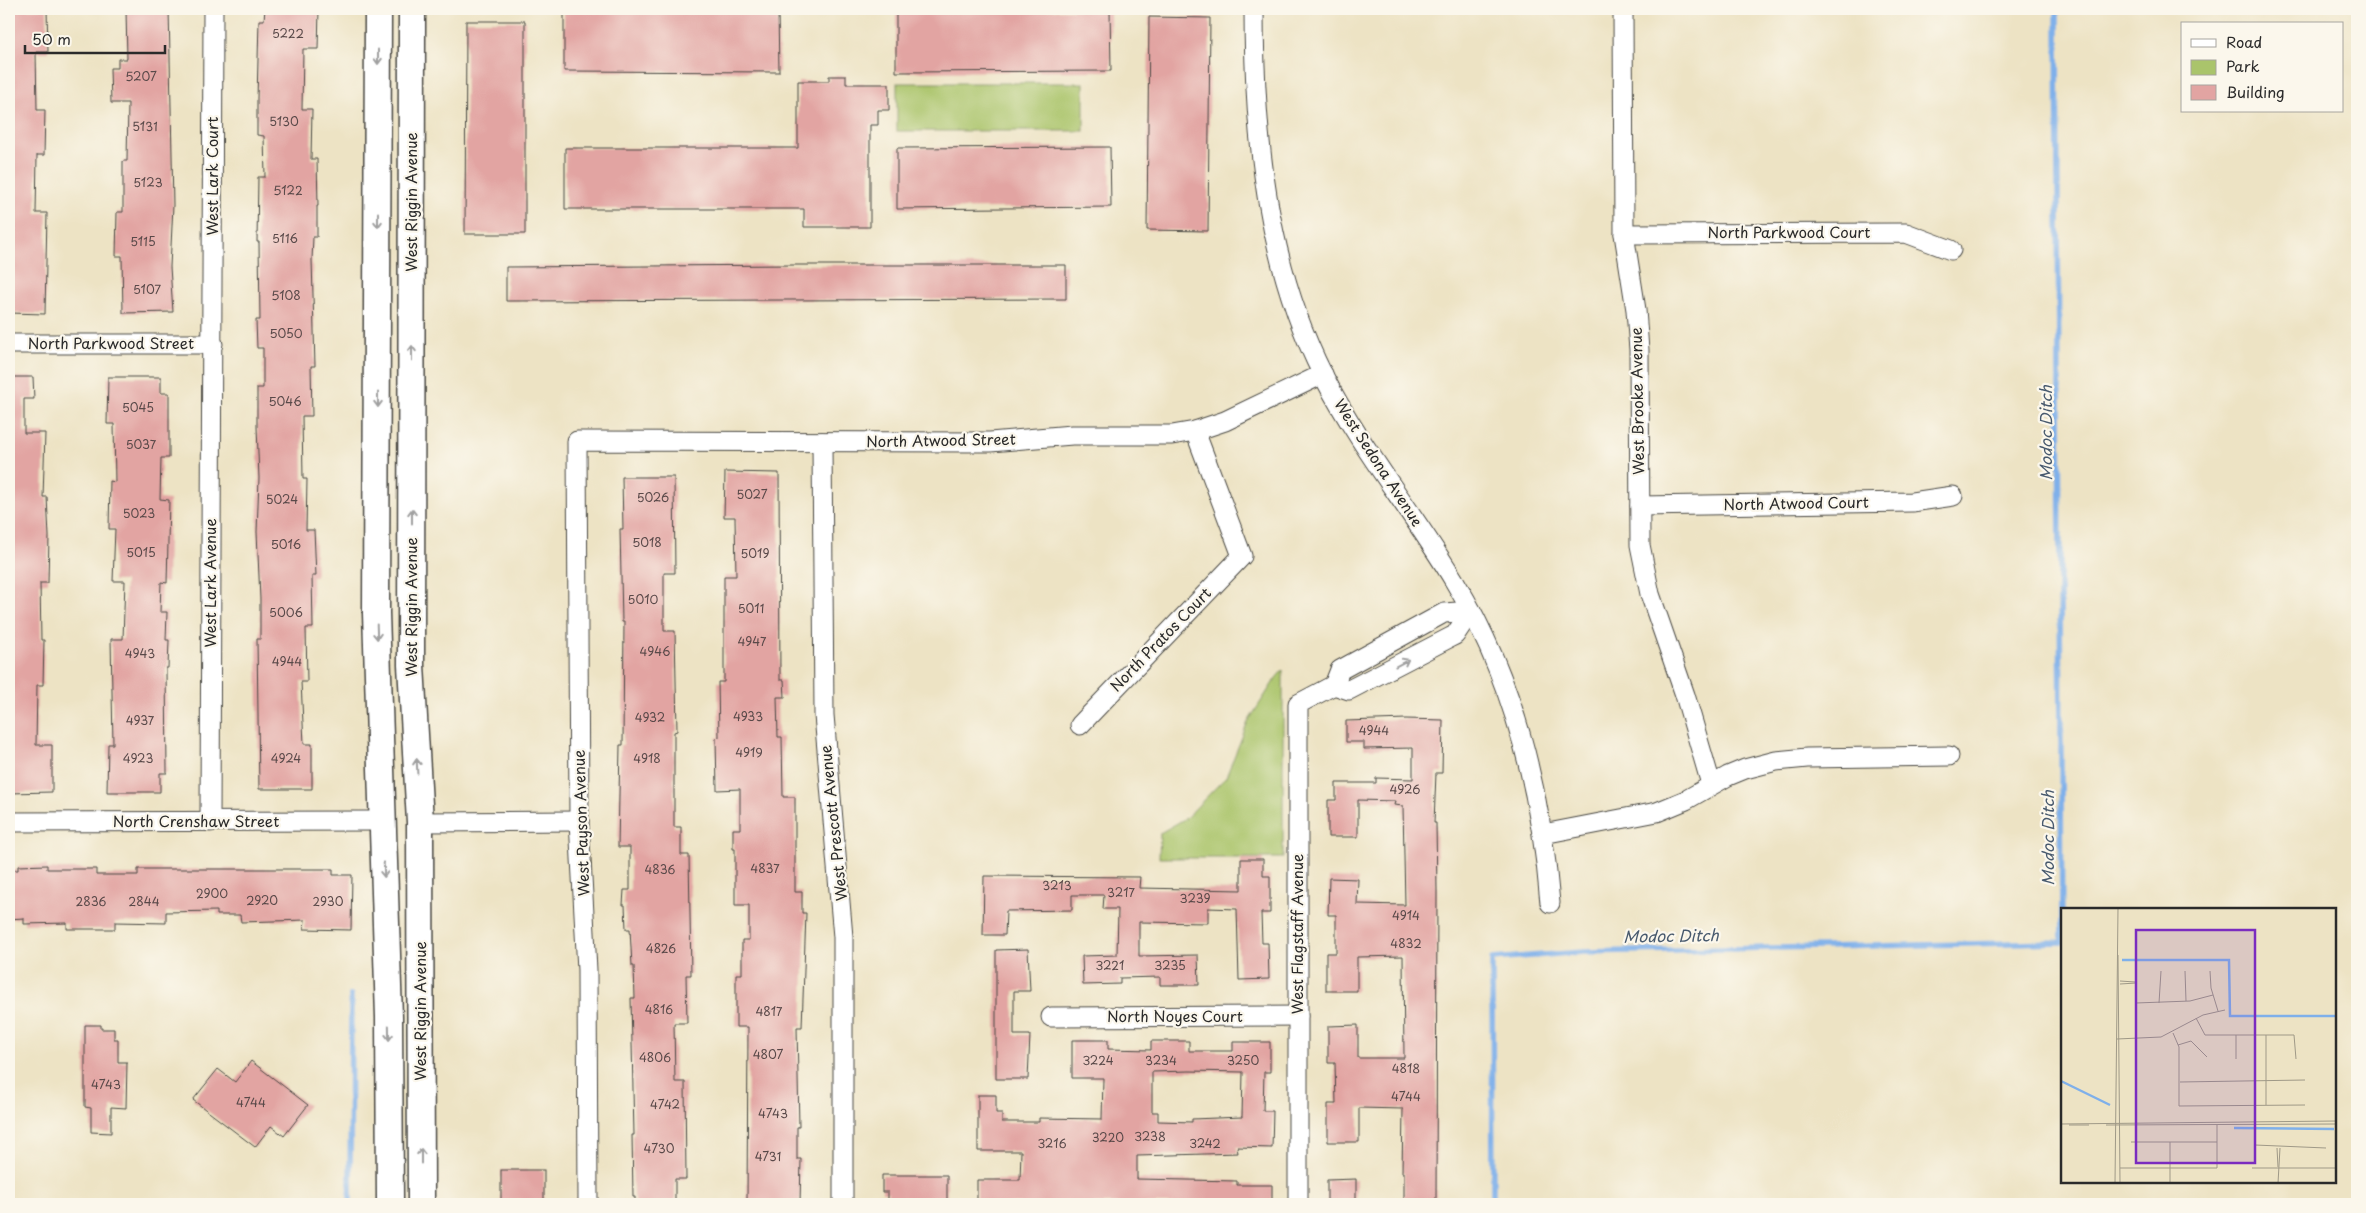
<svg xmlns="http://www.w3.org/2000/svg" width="2366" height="1213" font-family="'Playpen Sans',sans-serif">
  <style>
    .green { fill: #aac46b; stroke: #6a784b }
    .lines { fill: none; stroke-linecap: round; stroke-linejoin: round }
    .stream { stroke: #7fb0ea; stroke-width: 5.5 }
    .building { fill: #e2a4a2; fill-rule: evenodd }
    .minor-casing { stroke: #484742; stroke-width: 21 }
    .secondary-casing { stroke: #484742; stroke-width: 29 }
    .minor { stroke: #fff; stroke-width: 19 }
    .secondary { stroke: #fff; stroke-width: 26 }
    .oneway { stroke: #a0a0a0 }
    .labels { text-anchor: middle; stroke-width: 4.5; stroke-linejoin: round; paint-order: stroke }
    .number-label { font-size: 12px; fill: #594949 }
    .street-label { font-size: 15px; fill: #2b2b2b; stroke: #fbf7ec }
    .water-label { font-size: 16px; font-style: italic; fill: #485a6e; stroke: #fbf7ec }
    .inset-river { fill: none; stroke: #7fb0ea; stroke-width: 2.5 }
    .inset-road { fill: none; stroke: #9f9987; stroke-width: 1 }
    .view { fill: #7b2cbf; fill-opacity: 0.15; stroke: #7b2cbf; stroke-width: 2.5 }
    .inset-edge { fill: none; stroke: #2b2b2b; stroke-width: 2.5 }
  </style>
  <rect width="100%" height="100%" fill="#fbf7ec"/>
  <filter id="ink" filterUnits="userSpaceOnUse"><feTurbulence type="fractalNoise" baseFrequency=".02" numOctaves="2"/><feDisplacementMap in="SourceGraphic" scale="10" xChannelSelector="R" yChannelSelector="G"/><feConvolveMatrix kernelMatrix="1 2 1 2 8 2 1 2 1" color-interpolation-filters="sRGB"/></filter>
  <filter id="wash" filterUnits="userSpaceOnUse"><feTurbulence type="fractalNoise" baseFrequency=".0096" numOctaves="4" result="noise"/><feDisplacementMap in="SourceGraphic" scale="20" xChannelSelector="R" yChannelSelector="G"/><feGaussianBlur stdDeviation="1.12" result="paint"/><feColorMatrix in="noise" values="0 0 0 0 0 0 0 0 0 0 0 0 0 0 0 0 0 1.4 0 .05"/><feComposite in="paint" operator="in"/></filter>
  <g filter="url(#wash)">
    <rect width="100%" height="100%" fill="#ede3c4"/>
    <!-- green -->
    <g class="green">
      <rect x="897" y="83" width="187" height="48"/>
      <path d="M1283,670V858H1159L1160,833L1186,818L1226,777L1248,722L1276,678Z"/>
    </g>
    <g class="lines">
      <!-- stream -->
      <g class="stream">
        <path d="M350,1204L351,995"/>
        <path d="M1493,1204L1492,959L1584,952L2062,942L2057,9"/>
      </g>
    </g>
    <g id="blocks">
      <!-- building -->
      <g class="building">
        <path d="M9,9H47L48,52H36L37,110H45L44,155H37L36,213H47L45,314L9,313Z"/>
        <path d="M126,9H169L173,205L170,267L173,312L123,313L122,256H116L117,212H123V161H127L128,103H111L110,68H118V59H127Z"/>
        <path d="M265,9H319L318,49H303L302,109H312L311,159H317L318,206H317V237H313L312,260L315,366H311L312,416H302L303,479H307L306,530H314L316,576H312L313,628H306L307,682H301L304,744H312V789H259L257,639H260V599L257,532L259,478L257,427V388H263V348H257L256,320H260L259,242H257L258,177H265L264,136L257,135V99L259,20H264Z"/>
        <path d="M658,9V11H778L779,72L564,71V10Z"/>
        <path d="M1017,10H1110L1111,71L896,72V11Z"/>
        <path d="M1149,17L1210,18L1208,231L1147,230Z"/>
        <path d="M466,21H525V234H465Z"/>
        <path d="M829,76H846V84H889V110H878V125H870V227H804V209H565V148H798V81H829Z"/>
        <path d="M1110,147L1111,207L897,209V148Z"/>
        <path d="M794,265H1066V299L506,301V267Z"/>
        <path d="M9,377H33L34,399H24V433H45L43,497H47L49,536L48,583H40L41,640H44L43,685H37L36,745H52V792L9,793Z"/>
        <path d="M108,377H161V393H169V458H161L160,499L169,500L167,583L161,582L160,612H167L166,640H169L168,668H166L167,773H160V792H107L108,744H113L111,639H123L125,581H113L115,529H109L110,481L115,482L114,424H107Z"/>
        <path d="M725,472L779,473L780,680H784L785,697H777L778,737H782L783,797H795V892H802V913H806L802,1027H797L799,1127H797V1159H801L800,1204H747L748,1027H736V974H742V940H749V905H735V849H733V829H740V789L717,790L716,738L719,737L718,682H724V576H736L735,517H724Z"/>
        <path d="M622,477H674L675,573H664V631H675L677,731L674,732V827H681V855H689L691,975H686L687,1023H674L675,1082H685L686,1179H675V1204H635V1197H633L632,1135H634L631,998H635L634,966H632L630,929H626L625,905H623L624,890H630V847H618L620,745H623L624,622H622L620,529H623Z"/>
        <path d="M1406,719L1443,720L1442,773H1436L1434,823H1436L1437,891L1436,1204H1404V1173H1402L1403,1109L1359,1108V1142H1328V1104H1336L1335,1063H1328V1026L1358,1025V1058H1404L1403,956L1357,957V991H1326V953H1336V915H1328L1329,878L1358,879L1357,904L1405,905L1403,806L1394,805L1395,801L1358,800V837H1328V800H1336V783H1376V778L1413,779V748L1364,749V742H1346V721Z"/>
        <path d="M1241,859H1263V876H1270V913H1261L1262,943H1268L1269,979L1239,980L1237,909L1208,908V923L1139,922V956L1198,955L1199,985H1160V977L1120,978V984L1083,985L1082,956L1117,955L1118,909H1103L1104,895H1072V910L1006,911L1005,935H983L984,876L1140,877L1139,888L1241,890Z"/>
        <path d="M47,865V869H96V875H138V869H333V875H352L351,930L304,929L305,920L241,922L240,915H217V911L166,912V923L115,922V929H67V923L24,924V918L9,919V870H18V866Z"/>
        <path d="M1028,949L1030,991H1014V1035H1030L1028,1079H996V950Z"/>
        <path d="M85,1025H101V1029H114V1039H118V1062H127L126,1108L111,1107V1133L91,1132V1108L85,1107Z"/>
        <path d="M1072,1040H1108V1049L1151,1050V1041H1189V1051H1233V1042H1270V1072H1264L1263,1111H1273L1272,1148L1237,1147L1238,1153L1137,1156V1179L1237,1181V1185H1272V1204H977V1180H1020L1021,1151H978V1095H996V1113H1002V1122H1039V1118L1102,1119L1103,1078H1072ZM1189,1071L1243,1072L1242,1117L1192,1119V1122L1158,1121V1112H1152V1072Z"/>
        <path d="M251,1061L308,1105L284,1136L271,1126L255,1147L193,1100L218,1069L235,1082Z"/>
        <rect x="501" y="1170" width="43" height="34"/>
        <path d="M882,1175H947V1204H888V1192H882Z"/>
        <path d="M1356,1179V1204H1327V1180Z"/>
      </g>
    </g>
  </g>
  <g filter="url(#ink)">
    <use href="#blocks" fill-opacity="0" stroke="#484742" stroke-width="1"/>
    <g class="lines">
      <defs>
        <g id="minor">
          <path d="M1254,9C1254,134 1266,262 1323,375C1361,449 1413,512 1455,582C1514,680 1541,791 1550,903"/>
          <path d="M1623,9L1624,234L1636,310L1639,350L1640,545L1650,594L1685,695L1711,784"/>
          <path d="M1624,234L1906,233L1951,250"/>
          <path d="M9,344H213"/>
          <path d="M822,442L824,715L843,937V1204"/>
          <path d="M1640,506L1912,502L1953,496"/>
          <path d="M1334,685L1349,690L1449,638L1455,635L1471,611"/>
          <path d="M1080,725L1242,556L1195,431"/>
          <path d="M9,822L382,821"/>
          <path d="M210,822L213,9"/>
          <path d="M420,822L579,821"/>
          <path d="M1543,834L1657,812L1686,800L1728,776L1745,769L1776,761L1807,758L1949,756"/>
          <path d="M1051,1017L1298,1016"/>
          <path d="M588,1204L587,970L579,821L577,441L990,442L1072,435H1172L1195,431L1225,421L1323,374"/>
          <path d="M1298,1204V704L1334,685L1340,670L1444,613L1471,611"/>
        </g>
        <g id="secondary">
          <path d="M378,9L376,613L389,1017L390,1204"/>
          <path d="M412,9L411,665L420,822L421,1204"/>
        </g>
      </defs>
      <!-- minor casing -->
      <use href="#minor" class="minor-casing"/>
      <!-- secondary casing -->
      <use href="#secondary" class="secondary-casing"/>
      <!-- minor -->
      <use href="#minor" class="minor"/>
      <!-- secondary -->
      <use href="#secondary" class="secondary"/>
    </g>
    <!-- one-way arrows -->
    <defs><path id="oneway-shaft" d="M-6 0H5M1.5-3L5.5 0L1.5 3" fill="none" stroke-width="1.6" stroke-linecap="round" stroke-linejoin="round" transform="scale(1.25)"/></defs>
    <g class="oneway">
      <use href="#oneway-shaft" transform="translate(378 57) rotate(90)"/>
      <use href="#oneway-shaft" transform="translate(378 220) rotate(90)"/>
      <use href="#oneway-shaft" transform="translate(412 353) rotate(-90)"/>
      <use href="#oneway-shaft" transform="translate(378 400) rotate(90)"/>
      <use href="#oneway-shaft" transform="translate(412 516) rotate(-90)"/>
      <use href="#oneway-shaft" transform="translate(377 632) rotate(88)"/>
      <use href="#oneway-shaft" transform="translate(1402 663) rotate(-28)"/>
      <use href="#oneway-shaft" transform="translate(417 766) rotate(-93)"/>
      <use href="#oneway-shaft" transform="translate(384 870) rotate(88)"/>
      <use href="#oneway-shaft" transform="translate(389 1033) rotate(89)"/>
      <use href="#oneway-shaft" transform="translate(421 1156) rotate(-90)"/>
    </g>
  </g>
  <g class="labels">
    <!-- number labels -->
    <g class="number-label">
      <text x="288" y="38">5222</text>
      <text x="141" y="81">5207</text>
      <text x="284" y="126">5130</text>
      <text x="145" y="131">5131</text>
      <text x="148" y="187">5123</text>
      <text x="288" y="195">5122</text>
      <text x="285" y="243">5116</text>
      <text x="143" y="246">5115</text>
      <text x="147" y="294">5107</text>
      <text x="286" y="300">5108</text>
      <text x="286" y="338">5050</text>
      <text x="285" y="406">5046</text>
      <text x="138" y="412">5045</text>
      <text x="141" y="449">5037</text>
      <text x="752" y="499">5027</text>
      <text x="653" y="502">5026</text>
      <text x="282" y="504">5024</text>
      <text x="139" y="518">5023</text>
      <text x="647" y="547">5018</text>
      <text x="286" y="549">5016</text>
      <text x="141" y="557">5015</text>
      <text x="755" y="558">5019</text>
      <text x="643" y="604">5010</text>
      <text x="751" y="613">5011</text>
      <text x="286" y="617">5006</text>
      <text x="752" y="646">4947</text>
      <text x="655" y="656">4946</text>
      <text x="140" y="658">4943</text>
      <text x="287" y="666">4944</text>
      <text x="748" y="721">4933</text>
      <text x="650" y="722">4932</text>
      <text x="140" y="725">4937</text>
      <text x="1374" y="735">4944</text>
      <text x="749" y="757">4919</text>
      <text x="138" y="763">4923</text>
      <text x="286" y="763">4924</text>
      <text x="647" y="763">4918</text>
      <text x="1405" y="794">4926</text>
      <text x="765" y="873">4837</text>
      <text x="660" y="874">4836</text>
      <text x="1057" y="890">3213</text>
      <text x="1121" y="897">3217</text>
      <text x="212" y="898">2900</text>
      <text x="1195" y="903">3239</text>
      <text x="262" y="905">2920</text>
      <text x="91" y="906">2836</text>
      <text x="144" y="906">2844</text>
      <text x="328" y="906">2930</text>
      <text x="1406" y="920">4914</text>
      <text x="1406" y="948">4832</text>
      <text x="661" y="953">4826</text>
      <text x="1110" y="970">3221</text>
      <text x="1170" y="970">3235</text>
      <text x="659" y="1014">4816</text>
      <text x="769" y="1016">4817</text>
      <text x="768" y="1059">4807</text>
      <text x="655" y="1062">4806</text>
      <text x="1098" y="1065">3224</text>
      <text x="1161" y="1065">3234</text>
      <text x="1243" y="1065">3250</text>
      <text x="1406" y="1073">4818</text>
      <text x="106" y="1089">4743</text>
      <text x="1406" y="1101">4744</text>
      <text x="251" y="1107">4744</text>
      <text x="665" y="1109">4742</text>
      <text x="773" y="1118">4743</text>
      <text x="1150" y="1141">3238</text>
      <text x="1108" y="1142">3220</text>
      <text x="1052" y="1148">3216</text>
      <text x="1205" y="1148">3242</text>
      <text x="659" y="1153">4730</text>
      <text x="768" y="1161">4731</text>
    </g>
    <!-- street labels -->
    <g class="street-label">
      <text transform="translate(213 176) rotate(-90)" y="5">West Lark Court</text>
      <text transform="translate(412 202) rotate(-90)" y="5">West Riggin Avenue</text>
      <text x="1789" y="238">North Parkwood Court</text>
      <text x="111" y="349">North Parkwood Street</text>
      <text transform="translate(1638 401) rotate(-91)" y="5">West Brooke Avenue</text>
      <text transform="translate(941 441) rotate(-1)" y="5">North Atwood Street</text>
      <text transform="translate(1378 463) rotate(57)" y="5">West Sedona Avenue</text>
      <text transform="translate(1796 504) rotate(-1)" y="5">North Atwood Court</text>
      <text transform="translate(211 583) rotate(-90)" y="5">West Lark Avenue</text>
      <text transform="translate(412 607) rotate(-90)" y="5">West Riggin Avenue</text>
      <text transform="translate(1161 640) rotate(-46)" y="5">North Pratos Court</text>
      <text x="196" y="827">North Crenshaw Street</text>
      <text transform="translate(582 823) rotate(-92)" y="5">West Payson Avenue</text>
      <text transform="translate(834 823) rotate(-96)" y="5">West Prescott Avenue</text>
      <text transform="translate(1298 934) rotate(-90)" y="5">West Flagstaff Avenue</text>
      <text transform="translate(421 1011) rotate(-90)" y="5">West Riggin Avenue</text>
      <text x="1175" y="1022">North Noyes Court</text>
    </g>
    <!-- water labels -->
    <g class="water-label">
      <text transform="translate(2046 433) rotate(-90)" y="6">Modoc Ditch</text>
      <text transform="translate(2048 838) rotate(-90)" y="6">Modoc Ditch</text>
      <text transform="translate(1671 936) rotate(-1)" y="6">Modoc Ditch</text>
    </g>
  </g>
  <!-- overview -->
  <g transform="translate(2061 908)">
    <rect width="275" height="275" fill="#ede3c4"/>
    <path class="inset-river" d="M61,52H168L169,108H275M0,173L49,197M173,220L273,221"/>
    <path class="inset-road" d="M57,47L59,275M75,63V95L129,93L152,87M124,63L125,93M149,63L150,80L157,103M59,73L74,74M59,76L75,75M98,95L100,63M135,110L144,127H233L235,151M112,125L118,139V198L244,197M175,127V151M205,127V197M56,131L100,129L142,107L164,102M117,137L130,133L146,149M119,174L244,172M0,216L275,213M8,217H28M45,217L275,216M70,234H156M109,234V275M194,237L265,240M216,240L217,259M59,260H156V217M191,260H275M54,275L57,0M217,275L219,240"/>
    <path class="view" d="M75,22H194V255H75Z"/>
    <rect width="275" height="275" class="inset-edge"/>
  </g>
  <!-- margin -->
  <rect width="2366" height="1213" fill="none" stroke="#fbf7ec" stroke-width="30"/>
  <!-- legend -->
  <rect x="2181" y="22" width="162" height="90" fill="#fbf7ec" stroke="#a8a59f"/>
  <rect x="2191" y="39" width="25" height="8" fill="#ffffff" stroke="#a8a59f"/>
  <text x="2226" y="48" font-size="15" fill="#2b2b2b">Road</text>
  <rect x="2191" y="60" width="25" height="15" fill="#aac46b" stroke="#a8a59f"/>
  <text x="2226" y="72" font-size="15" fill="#2b2b2b">Park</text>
  <rect x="2191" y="85" width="25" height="15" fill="#e2a4a2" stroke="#a8a59f"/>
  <text x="2226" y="98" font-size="15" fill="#2b2b2b">Building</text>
  <!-- scale -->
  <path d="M25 45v8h140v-8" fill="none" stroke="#2b2b2b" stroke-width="2.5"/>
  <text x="32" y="45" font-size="15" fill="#2b2b2b" stroke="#fbf7ec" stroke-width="4" paint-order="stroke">50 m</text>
</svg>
